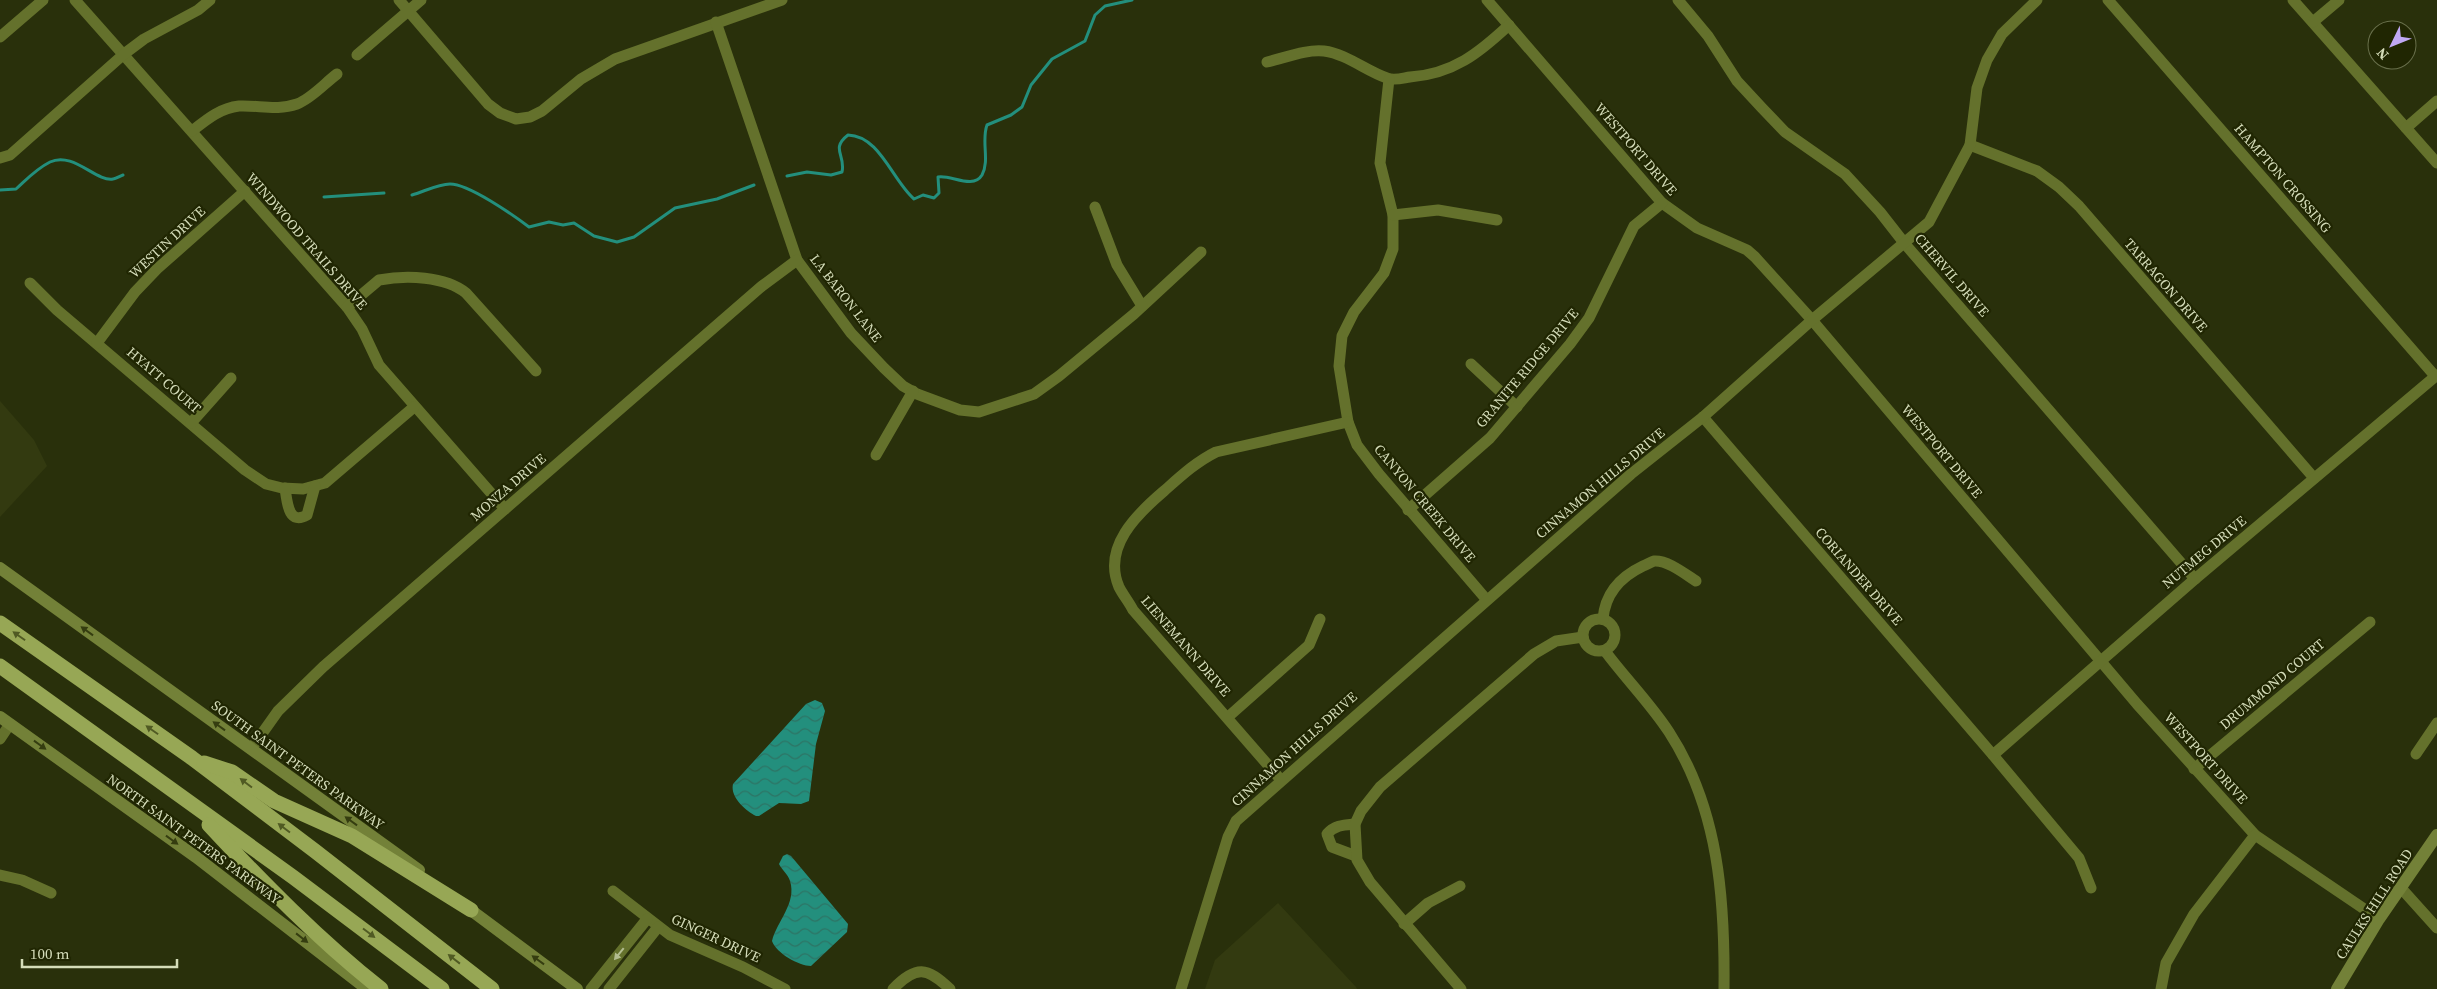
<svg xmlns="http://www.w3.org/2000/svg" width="2437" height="989" font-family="'Source Serif 4',serif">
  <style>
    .built { fill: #333a10 }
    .water { fill: url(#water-waves) }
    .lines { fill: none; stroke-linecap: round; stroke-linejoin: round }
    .stream { stroke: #238f7d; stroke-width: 3 }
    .minor { stroke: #64712c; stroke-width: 11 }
    .secondary { stroke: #738138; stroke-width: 12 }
    .motorway { stroke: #97a755; stroke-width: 15 }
    .oneway { fill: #353d10 }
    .oneway2 { fill: #505a23 }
    .oneway3 { fill: #b2bc8f }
    .labels { text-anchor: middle; stroke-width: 4.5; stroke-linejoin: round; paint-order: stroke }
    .street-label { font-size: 14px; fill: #d4dcb9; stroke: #202602 }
  </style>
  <defs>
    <pattern id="water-waves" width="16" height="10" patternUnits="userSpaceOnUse" patternTransform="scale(1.25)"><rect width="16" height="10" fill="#238f7d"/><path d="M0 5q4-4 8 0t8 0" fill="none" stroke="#2d7465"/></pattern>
  </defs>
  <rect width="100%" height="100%" fill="#29300b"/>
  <!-- built -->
  <g class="built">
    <path d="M0,401L34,440L47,466L0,517Z"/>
    <path d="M1278,903L1356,987L1357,989H1205L1215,960Z"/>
  </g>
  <!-- water -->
  <g class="water">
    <path d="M815,700L822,703L825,711L816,744L809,801L801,804L779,803L759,816H756C745,810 730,797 733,784L806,704Z"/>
    <path d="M787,854L791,856L848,924L847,932L811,966C799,966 776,953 772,941C777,921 797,903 790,881C788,874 782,870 779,864L783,856Z"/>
  </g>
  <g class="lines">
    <!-- stream -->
    <g class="stream">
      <path d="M787,176L807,172L831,175L842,172C846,155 830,149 848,135C880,136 892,180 914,199L923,195L934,198L939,193L938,177C950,174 973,190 982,175C990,160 981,141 987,125L1011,115L1022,107L1031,85L1052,59L1085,41L1095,15L1105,6L1132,0"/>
      <path d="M0,190L16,189C27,179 36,169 50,162C73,151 96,182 113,179C116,179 120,176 123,175"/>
      <path d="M412,195C423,192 438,184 450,184C469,184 513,215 529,227L549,222L563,225L574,223L594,236L617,242L634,237L675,208L717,199L754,185"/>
      <path d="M324,197L384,193"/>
    </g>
    <!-- minor -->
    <g class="minor">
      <path d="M75,0L347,307L362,329L379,365L505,509"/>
      <path d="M399,0L488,104L500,113L516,119L530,117L542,111L581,79L615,59L782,0"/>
      <path d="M1487,0L1662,203L1697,228L1747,250L1755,257L1812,320L2137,704L2255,835L2379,919"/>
      <path d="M1678,0L1708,36L1737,81L1762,108L1785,132L1845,174L1880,212L1905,244L2195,579"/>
      <path d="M2108,0L2435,376"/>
      <path d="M2293,0L2437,163"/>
      <path d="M716,22L797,260L851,333L884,368L903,386L917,394L960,410L979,412L1034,394L1059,376L1134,314L1201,252"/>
      <path d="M2313,22L2339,0"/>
      <path d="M0,37L43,0"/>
      <path d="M357,55L421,0"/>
      <path d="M1267,62C1285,58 1306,49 1324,51C1347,54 1366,71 1387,78C1394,81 1403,78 1410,77C1453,74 1479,53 1509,25"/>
      <path d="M1389,79L1380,163L1393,215V249L1384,273L1354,312L1342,336L1339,366L1348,422L1357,445L1379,474L1486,599"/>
      <path d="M2406,128L2437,101"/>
      <path d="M192,131C206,120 220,108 239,106C259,105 277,111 297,104C311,99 325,83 337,74"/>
      <path d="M1970,145L2037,171L2059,187L2079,206L2314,478"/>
      <path d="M0,158L10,155L124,54L144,39L198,10L210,0"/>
      <path d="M1095,207L1117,265L1142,306"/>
      <path d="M1393,215L1438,210L1497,220"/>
      <path d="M30,283L57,310L245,470L266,484L282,488L303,489L325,483L414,407"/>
      <path d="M347,307L379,280C406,275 445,276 466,293L536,371"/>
      <path d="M97,343L135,292L157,269L245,191"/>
      <path d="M1471,364L1517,407"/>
      <path d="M1703,417L1993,755L2079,858L2091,888"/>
      <path d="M191,423L231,378"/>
      <path d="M876,455L913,391"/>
      <path d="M285,488C287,501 288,526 307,515L315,486"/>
      <path d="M1408,510L1490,438L1570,344L1589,318L1634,226L1662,203"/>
      <circle cx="1599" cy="635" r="16"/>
      <path d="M1603,619C1605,594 1620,577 1643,566C1646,565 1651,562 1654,561C1668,560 1685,574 1696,581"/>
      <path d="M1605,651C1625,678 1650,703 1669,732C1719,809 1725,900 1724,989"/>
      <path d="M1228,717L1309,645L1320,619"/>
      <path d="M0,739L10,724"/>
      <path d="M251,749L278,711L323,667L762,286L797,260"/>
      <path d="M2416,754L2437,723"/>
      <path d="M1993,755L2195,579L2437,375"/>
      <path d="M2194,769L2370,622"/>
      <path d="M1281,780L1133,610C1129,602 1123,595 1119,587C1102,547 1137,514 1164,491C1181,476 1196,462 1216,452L1348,422"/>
      <path d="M1355,824C1344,825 1335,825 1327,834L1332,847L1356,856"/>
      <path d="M0,875L22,880L51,893"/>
      <path d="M2401,888L2437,928"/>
      <path d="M613,891L670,935L743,967L785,989"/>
      <path d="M1404,924L1428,903L1460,886"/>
      <path d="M591,989L647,919"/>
      <path d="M609,989L658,927"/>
      <path d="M893,989C916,965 927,967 950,989"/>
      <path d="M1181,989L1228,837L1236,821L1631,474L1703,417L1812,320L1929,222L1970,145L1977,88L1987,60L2002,34L2037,0"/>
      <path d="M1461,989L1370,882L1357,860L1355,824L1361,811L1380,787L1534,654L1556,641L1583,637"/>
      <path d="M2161,989L2166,963L2194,914L2255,835"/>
    </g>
    <!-- secondary -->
    <g class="secondary">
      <path d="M0,568L419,870"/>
      <path d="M0,717L196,857L367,989"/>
      <path d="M464,905L577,989"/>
      <path d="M2337,989L2379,919L2437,835"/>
    </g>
    <!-- motorway -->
    <g class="motorway">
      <path d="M0,623L192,758L315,851L492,989"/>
      <path d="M0,666L293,877L442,989"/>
      <path d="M204,763L232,772L274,801L352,836L471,910"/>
      <path d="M209,825C263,883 319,940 381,989"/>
    </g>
  </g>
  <!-- one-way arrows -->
  <defs><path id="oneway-solid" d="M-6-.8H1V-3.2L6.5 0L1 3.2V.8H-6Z" transform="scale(1.25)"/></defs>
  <g class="oneway">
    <use href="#oneway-solid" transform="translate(87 631) rotate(-144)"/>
    <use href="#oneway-solid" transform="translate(219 726) rotate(-144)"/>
    <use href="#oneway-solid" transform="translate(40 745) rotate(36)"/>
    <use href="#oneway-solid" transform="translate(351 821) rotate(-144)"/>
    <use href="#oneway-solid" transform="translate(172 840) rotate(36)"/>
    <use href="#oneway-solid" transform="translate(302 938) rotate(38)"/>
    <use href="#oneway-solid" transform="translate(538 960) rotate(-144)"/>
  </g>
  <g class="oneway2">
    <use href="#oneway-solid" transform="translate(19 636) rotate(-145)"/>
    <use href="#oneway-solid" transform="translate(152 730) rotate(-145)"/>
    <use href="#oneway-solid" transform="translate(246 783) rotate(-143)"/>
    <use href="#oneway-solid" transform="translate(284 828) rotate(-143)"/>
    <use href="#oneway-solid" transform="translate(369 933) rotate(37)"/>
    <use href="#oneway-solid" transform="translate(454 959) rotate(-142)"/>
  </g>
  <use class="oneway3" href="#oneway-solid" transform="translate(619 954) rotate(129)"/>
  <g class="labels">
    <!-- street labels -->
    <g class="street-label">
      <text transform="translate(1636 149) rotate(49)" y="5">WESTPORT DRIVE</text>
      <text transform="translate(2283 178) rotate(49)" y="5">HAMPTON CROSSING</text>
      <text transform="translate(307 241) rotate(49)" y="5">WINDWOOD TRAILS DRIVE</text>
      <text transform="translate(167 242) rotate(-43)" y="5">WESTIN DRIVE</text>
      <text transform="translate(1952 275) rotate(49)" y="5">CHERVIL DRIVE</text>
      <text transform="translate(2166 285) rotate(49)" y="5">TARRAGON DRIVE</text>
      <text transform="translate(846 298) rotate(52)" y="5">LA BARON LANE</text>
      <text transform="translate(1527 368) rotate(-50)" y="5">GRANITE RIDGE DRIVE</text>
      <text transform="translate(164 380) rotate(41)" y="5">HYATT COURT</text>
      <text transform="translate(1942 451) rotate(50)" y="5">WESTPORT DRIVE</text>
      <text transform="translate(1600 483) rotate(-40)" y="5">CINNAMON HILLS DRIVE</text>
      <text transform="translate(508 487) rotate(-41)" y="5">MONZA DRIVE</text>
      <text transform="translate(1425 503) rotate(50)" y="5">CANYON CREEK DRIVE</text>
      <text transform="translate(2204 552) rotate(-40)" y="5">NUTMEG DRIVE</text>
      <text transform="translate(1859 576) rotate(49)" y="5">CORIANDER DRIVE</text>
      <text transform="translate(1186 646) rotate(49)" y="5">LIENEMANN DRIVE</text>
      <text transform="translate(2272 684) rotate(-40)" y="5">DRUMMOND COURT</text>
      <text transform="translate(1294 749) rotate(-42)" y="5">CINNAMON HILLS DRIVE</text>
      <text transform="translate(2206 758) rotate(48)" y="5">WESTPORT DRIVE</text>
      <text transform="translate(298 765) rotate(36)" y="5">SOUTH SAINT PETERS PARKWAY</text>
      <text transform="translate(194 839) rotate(36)" y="5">NORTH SAINT PETERS PARKWAY</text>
      <text transform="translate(2374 904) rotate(-57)" y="5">CAULKS HILL ROAD</text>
      <text transform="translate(716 938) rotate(25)" y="5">GINGER DRIVE</text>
    </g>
  </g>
  <!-- north arrow -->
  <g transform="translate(2392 45) rotate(227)"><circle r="24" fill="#202602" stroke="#686f4b"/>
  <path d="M0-4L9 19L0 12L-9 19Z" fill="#c0a8f4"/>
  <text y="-8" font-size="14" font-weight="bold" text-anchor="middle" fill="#d4dcb9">N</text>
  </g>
  <!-- scale -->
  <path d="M22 959v8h155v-8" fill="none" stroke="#d4dcb9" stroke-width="2.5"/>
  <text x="30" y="959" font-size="15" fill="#d4dcb9" stroke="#202602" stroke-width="4" paint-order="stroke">100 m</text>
</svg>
